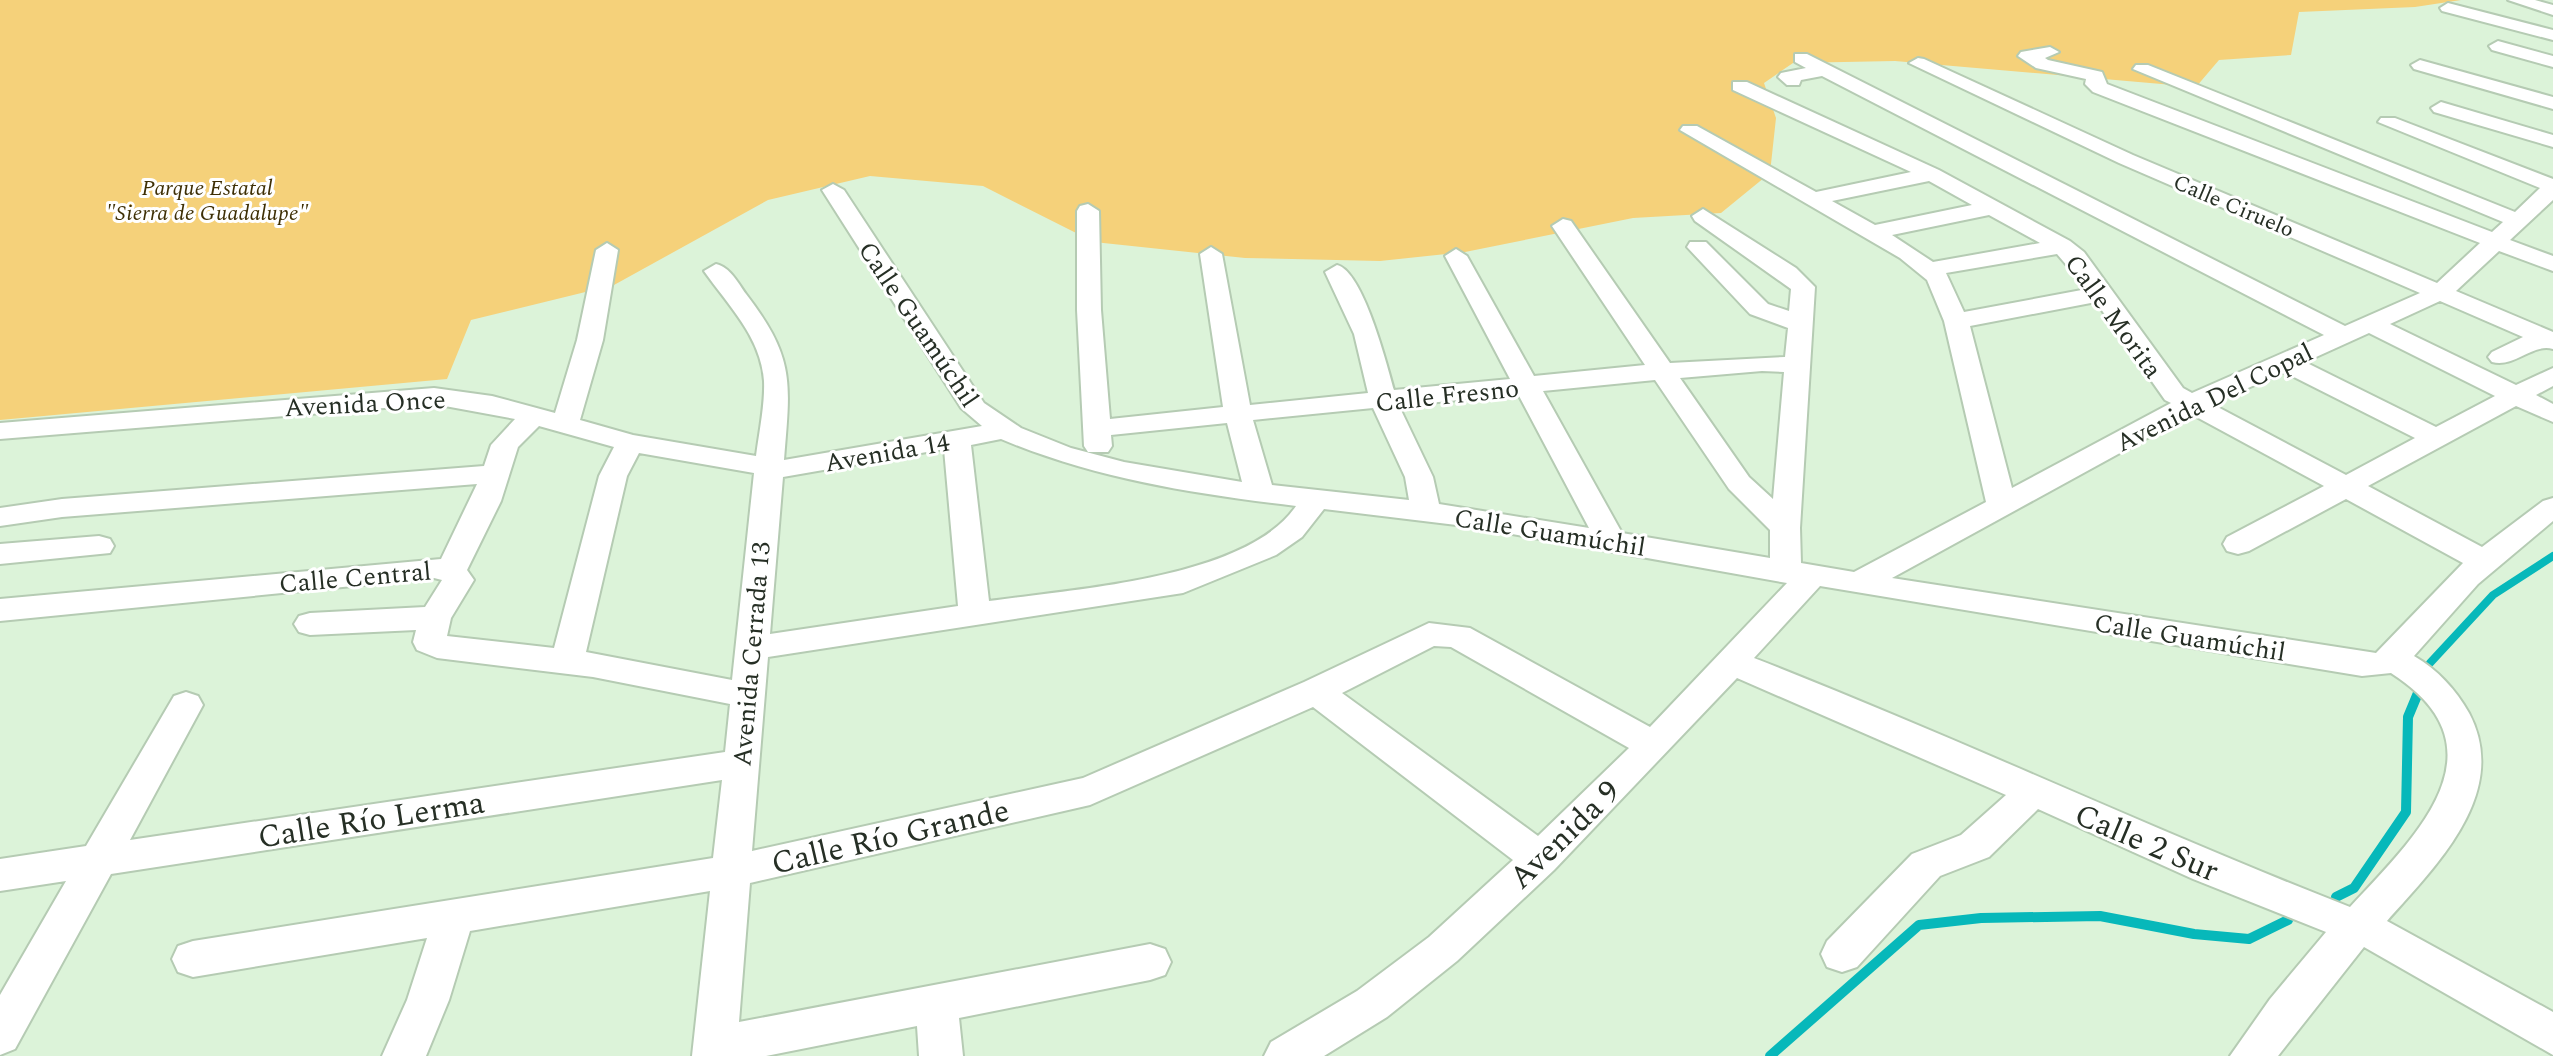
<svg xmlns="http://www.w3.org/2000/svg" width="2553" height="1056" font-family="Spectral,serif">
  <style>
    .green { fill: #f5d17a }
    .lines { fill: none; stroke-linecap: round; stroke-linejoin: round }
    .stream-far1 { stroke: #07b8ba; stroke-width: 8 }
    .stream { stroke: #07b8ba; stroke-width: 10 }
    .minor-casing { stroke: #b5cbb3; stroke-width: 4 }
    .minor { fill: #fff; fill-rule: evenodd }
    .labels { text-anchor: middle; stroke-width: 6; stroke-linejoin: round; paint-order: stroke }
    .far-park-label { font-size: 22px; font-style: italic; fill: #3e2f05; stroke: #fff }
    .far-street-label { font-size: 22px; fill: #262f25; stroke: #fff }
    .street-label { font-size: 26px; fill: #262f25; stroke: #fff }
    .near-street-label { font-size: 32px; fill: #262f25; stroke: #fff }
  </style>
  <rect width="100%" height="100%" fill="#dcf3d9"/>
  <!-- green -->
  <path class="green" d="M0,0H2461L2415,7L2299,12L2291,55L2219,60L2196,87L1895,61L1793,63L1764,83L1776,118L1770,173L1721,213L1633,218L1465,252L1380,261L1245,258L1094,242L983,186L870,176L768,200L614,285L471,320L447,379L0,420Z"/>
  <g class="lines">
    <!-- stream-far1 -->
    <path class="stream-far1" d="M2430,663L2493,595L2553,556"/>
    <!-- stream -->
    <g class="stream">
      <path d="M2336,897L2354,888L2406,812L2408,717L2418,693"/>
      <path d="M1770,1056L1919,925L1981,918L2100,916L2194,934L2249,939L2288,920"/>
    </g>
    <defs>
      <g id="minor">
        <path d="M2508,0H2535L2553,5V15Z"/>
        <path d="M2448,3L2553,30V40L2442,11L2440,8Z"/>
        <path d="M2498,41L2553,56V67L2492,50L2489,46Z"/>
        <path d="M2050,47L2059,52L2045,58L2048,60L2102,72L2107,84L2492,232L2503,222L2133,69L2136,65H2148L2515,212L2540,188L2378,122L2381,118H2395L2553,179V200L2510,240L2553,256V271L2499,251L2456,291L2553,332V349C2532,343 2515,368 2492,362L2488,357L2492,352L2523,337L2440,301L2390,324L2516,385L2553,368V386L2536,395L2553,404V422L2516,406L2368,486L2482,547L2543,501L2553,498V521L2478,584L2414,656C2438,670 2456,690 2469,713C2511,792 2437,865 2387,921L2553,1012V1055L2364,947L2278,1056H2230L2270,999L2326,932L2193,879L2038,809L1989,857L1940,876L1857,967L1842,972L1827,967L1821,954L1827,941L1912,854L1961,835L2006,795L1737,678L1554,870L1457,961L1387,1017L1324,1056H1264L1271,1042L1357,991L1429,937L1513,860L1313,707L1090,805L750,883L739,1022L1150,944L1165,949L1171,962L1165,975L1150,980L959,1018L963,1056H919L917,1026L766,1056H692L710,891L470,931L449,1000L426,1056H382L407,1000L427,938L193,977L178,972L172,959L178,946L193,941L713,858L722,780L111,874L15,1049L0,1055V995L66,881L0,891V859L86,846L174,696L186,692L198,696L203,705L130,840L725,752L730,704L593,677L437,658L417,650L413,642L416,630L310,635L299,632L294,624L299,616L310,613L425,607L442,580L434,578L0,621V599L441,559L477,484L62,517L0,526V508L62,499L484,466L491,445L515,419L434,404L0,439V423L434,388L492,396L555,413L577,340L596,250L607,243L618,250L603,340L580,420L633,435L756,456C759,432 765,405 764,381C761,337 728,305 704,271L716,264C730,267 738,283 746,294C796,359 790,383 784,460L982,426L961,408L822,190L833,184L844,190L984,403L1021,428L1071,448L1124,462L1242,482L1227,423L1111,435L1112,446L1108,452H1088L1084,446L1077,310V211L1080,206L1088,204L1099,211L1101,310L1110,419L1223,407L1200,254L1211,247L1222,254L1250,405L1368,393L1354,334L1325,272L1337,265C1363,271 1387,365 1394,390L1510,379L1445,256L1456,249L1467,256L1534,376L1645,365L1552,226L1563,219L1571,221L1670,363L1785,357L1788,328L1750,314L1687,247L1690,242H1706L1768,304L1789,311L1791,289L1695,221L1692,216L1703,209L1796,268L1815,287L1800,528L1801,563L1854,572L1986,502L1944,321L1927,280L1900,258L1680,130L1683,126H1697L1816,192L1911,172L1733,90V82H1747L1939,170L2070,241L2084,252L2183,388L2192,393L2324,335L1822,76L1801,80L1799,85H1787L1778,77L1781,73L1806,68L1795,62V54H1807L2345,326L2420,293L2119,163L1909,63L1918,58L1924,59L2133,155L2437,283L2480,243L2093,92L2085,84L2086,79L2036,68L2018,56L2021,52ZM1929,181L1972,205L1875,225L1832,201ZM1989,215L2040,243L1933,262L1892,235ZM2057,254L2087,289L1964,312L1946,273ZM2096,302L2165,400L2171,403L2012,488L1970,326ZM2369,333L2495,396L2436,427L2305,362ZM1762,371L1784,372L1773,499L1749,477L1680,378ZM2284,372L2415,438L2346,475L2212,404ZM1655,380L1729,489L1770,530V558L1622,533L1543,391ZM1518,394L1589,528L1439,504L1433,477L1399,406ZM1373,408L1405,477L1409,500L1272,485L1253,420ZM2191,414L2324,486L2227,537L2223,544L2227,551L2238,554L2249,551L2346,499L2463,563L2376,653L1892,578ZM539,426L614,447L599,476L554,648L447,636L451,618L474,580L467,570L501,501L518,447ZM1001,439C1096,479 1195,494 1296,506C1247,579 1071,589 989,601L971,445ZM944,449L958,606L770,634L783,477ZM639,453L754,473L732,680L586,652L627,476ZM1324,509L1473,527L1787,583L1650,727L1470,628L1429,623L1304,682L1083,778L752,851L768,657L1183,593L1276,555L1302,537ZM1820,586L2362,676L2391,673C2510,749 2414,838 2350,907C2149,829 1955,736 1754,658ZM1434,646L1451,647L1629,748L1538,836L1342,693Z"/>
        <path d="M2420,60L2553,97V109L2414,69L2411,65Z"/>
        <path d="M2441,102L2553,135V147L2434,112L2431,108Z"/>
        <path d="M99,536L110,539L114,546L110,553L0,564V544Z"/>
      </g>
    </defs>
    <!-- minor casing -->
    <use href="#minor" class="minor-casing"/>
    <!-- minor -->
    <use href="#minor" class="minor"/>
  </g>
  <g class="labels">
    <!-- far-park labels -->
    <g class="far-park-label">
      <text x="207" y="195">Parque Estatal<tspan x="207" dy="25">"Sierra de Guadalupe"</tspan></text>
    </g>
    <!-- far-street labels -->
    <g class="far-street-label">
      <text transform="translate(2234 205) rotate(23)" y="8">Calle Ciruelo</text>
    </g>
    <!-- street labels -->
    <g class="street-label">
      <text transform="translate(2114 316) rotate(54)" y="9">Calle Morita</text>
      <text transform="translate(919 324) rotate(56)" y="9">Calle Guamúchil</text>
      <text transform="translate(1447 395) rotate(-6)" y="9">Calle Fresno</text>
      <text transform="translate(2214 397) rotate(-26)" y="9">Avenida Del Copal</text>
      <text transform="translate(365 403) rotate(-3)" y="9">Avenida Once</text>
      <text transform="translate(887 452) rotate(-10)" y="9">Avenida 14</text>
      <text transform="translate(1550 532) rotate(9)" y="9">Calle Guamúchil</text>
      <text transform="translate(355 577) rotate(-5)" y="9">Calle Central</text>
      <text transform="translate(2190 637) rotate(9)" y="9">Calle Guamúchil</text>
      <text transform="translate(751 654) rotate(-85)" y="9">Avenida Cerrada 13</text>
    </g>
    <!-- near-street labels -->
    <g class="near-street-label">
      <text transform="translate(371 819) rotate(-9)" y="11">Calle Río Lerma</text>
      <text transform="translate(1564 834) rotate(-44)" y="11">Avenida 9</text>
      <text transform="translate(890 836) rotate(-13)" y="11">Calle Río Grande</text>
      <text transform="translate(2147 842) rotate(23)" y="11">Calle 2 Sur</text>
    </g>
  </g>
</svg>
